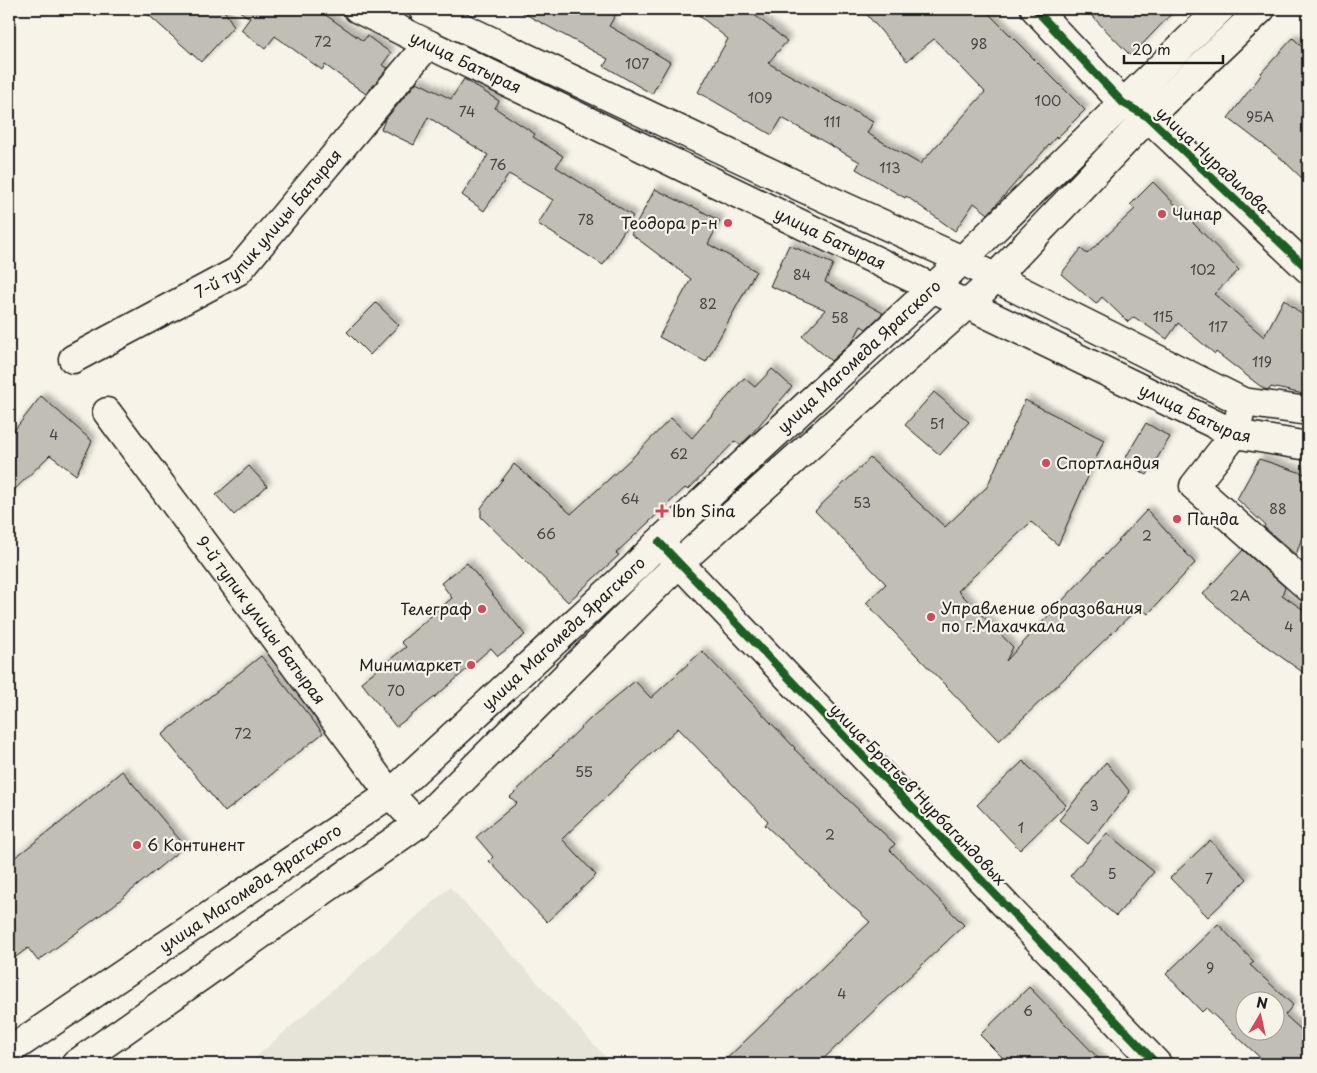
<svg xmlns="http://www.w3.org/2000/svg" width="1317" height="1073" font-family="'Playpen Sans',sans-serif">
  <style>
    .built { fill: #e6e3d9 }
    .building { fill: #c0beb5; stroke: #1c1c1c; fill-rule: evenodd; filter: url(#shadow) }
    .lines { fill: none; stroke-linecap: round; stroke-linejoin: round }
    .minor-casing { stroke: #1c1c1c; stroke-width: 31 }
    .major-casing { stroke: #1c1c1c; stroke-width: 31 }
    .minor { stroke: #f7f3e8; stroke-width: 28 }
    .major { stroke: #f7f3e8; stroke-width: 28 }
    .cycleway-casing { stroke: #f7f3e8; stroke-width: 11 }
    .cycleway { stroke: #1b5e20; stroke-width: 8 }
    .poi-dot { fill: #d1495b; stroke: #f7f3e8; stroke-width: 2 }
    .labels { text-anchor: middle; stroke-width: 4.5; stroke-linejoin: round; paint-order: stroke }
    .number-label { font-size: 14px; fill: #454442 }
    .street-label { font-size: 16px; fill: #1c1c1c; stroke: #f7f3e8 }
    .poi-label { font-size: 16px; fill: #1c1c1c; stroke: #f7f3e8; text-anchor: start }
  </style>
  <defs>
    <filter id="shadow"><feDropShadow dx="4.5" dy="-4.5" stdDeviation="2.5" flood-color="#0004"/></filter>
  </defs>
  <rect width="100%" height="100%" fill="#f7f3e8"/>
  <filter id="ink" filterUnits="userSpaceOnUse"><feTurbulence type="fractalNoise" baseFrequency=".02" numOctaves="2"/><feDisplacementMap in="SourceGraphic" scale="10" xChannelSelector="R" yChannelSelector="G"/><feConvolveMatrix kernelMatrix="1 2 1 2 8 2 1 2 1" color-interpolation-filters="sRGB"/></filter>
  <g filter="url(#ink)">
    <!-- built -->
    <path class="built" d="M450,887L612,1064H248Z"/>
    <!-- building -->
    <g class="building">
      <path d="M142,9H223L234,26L201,62Z"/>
      <path d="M236,9H317L363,41L367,36L391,53L382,65L388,68L366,94L325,65L322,70L275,36L265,49L241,30L250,18Z"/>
      <path d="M516,9H619L609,26L670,62L652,94L604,66L608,59Z"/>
      <path d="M691,9H747L787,41L768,63L873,122L867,133L920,164L985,92L934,39L907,61L862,9H984L1085,110L1057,138L1056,137L988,214L974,203L955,231L906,196L905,198L856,169L860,162L782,118L772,135L698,92L728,39Z"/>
      <path d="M1085,9H1176L1131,56Z"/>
      <path d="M1293,38L1308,53V184L1283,160L1228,118L1262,74L1261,73Z"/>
      <path d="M464,79L499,101L495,108L535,134L533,137L563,156L556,167L633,216L603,265L538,224L553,200L509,174L484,211L462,195L488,155L428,117L414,145L381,129L385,120L417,82L451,99Z"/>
      <path d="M1153,182L1239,270L1214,294L1264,337L1284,299L1308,320V395L1271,387L1269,390L1264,389L1216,352L1215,354L1178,323L1167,339L1134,317L1128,322L1102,297L1096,304L1061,274L1081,249L1087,254L1135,209L1130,205Z"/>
      <path d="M655,189L691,207L692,206L720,221L708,244L756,271L706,362L659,337L691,279L631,234Z"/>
      <path d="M789,245L833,264L825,282L883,313L866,329L861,326L853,341L831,361L802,336L826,310L770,286Z"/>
      <path d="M376,303L399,325L370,355L347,332Z"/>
      <path d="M772,369L792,387L748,438L740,445L735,441L688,490L685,488L616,553L619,555L568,602L481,517V508L514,464L571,514L634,456L671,418L692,438L744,378L755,387Z"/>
      <path d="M934,392L969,422L940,455L905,425Z"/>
      <path d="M41,396L92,441L76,475L50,455L9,495V437Z"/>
      <path d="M1025,400L1104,440L1058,545L1031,522L958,591L1013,647L1006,661L1147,510L1195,563L1148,614L1139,607L999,741L866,603L886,584L815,511L870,458L945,527L987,487Z"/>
      <path d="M1146,423L1170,437L1147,475L1123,462Z"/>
      <path d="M1259,459L1308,475V519L1296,555L1264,527L1265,525L1237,499Z"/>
      <path d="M249,466L267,486L234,515L216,495Z"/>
      <path d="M1243,550L1285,587L1282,595L1308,613V676L1242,629L1203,594Z"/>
      <path d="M467,563L525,635L498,656L491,648L435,697L396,727L361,682L406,647L401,642L452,598L441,583Z"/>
      <path d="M702,651L795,748L794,749L895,844L890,850L964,925L818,1064H721L870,922L765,825L768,821L678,728L562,839L596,875L547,922L489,861L493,857L476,837L517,803L510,797L593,716L635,681L651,698Z"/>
      <path d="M261,656L323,733L225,812L162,735Z"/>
      <path d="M1023,761L1066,805L1020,850L977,805Z"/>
      <path d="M1106,762L1130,792L1088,844L1059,820Z"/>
      <path d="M122,771L185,846L114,905L38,961L28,948L9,962V862L60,823Z"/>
      <path d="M1107,833L1154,872L1116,916L1070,876Z"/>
      <path d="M1210,840L1247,879L1208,917L1170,878Z"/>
      <path d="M1218,924L1254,962L1250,965L1293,1005L1285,1015L1308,1036V1064H1267L1206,1008L1202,1012L1166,974ZM1244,1000H1274V1030H1244Z"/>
      <path d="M1029,987L1104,1064H1009L980,1035Z"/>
    </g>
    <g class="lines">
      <defs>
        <g id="minor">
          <path d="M1035,9L1123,103L1148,117L1308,269"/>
          <path id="s1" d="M73,359L238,271L428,44"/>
          <path d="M1243,402L1235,434L1194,486L1308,587"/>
          <path id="s2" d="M107,412L390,794L418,824"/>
          <path d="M662,545L1157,1064"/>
        </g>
        <g id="major">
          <path id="s3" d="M358,9L428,44L1235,434L1308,446"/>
          <path d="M423,9L803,188L962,260L995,278L1243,402L1308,411"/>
          <path id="s4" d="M9,1051L390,794L635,567L659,542L951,271L1220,9"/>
          <path d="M76,1064L418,824L679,563L982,291L1148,117L1261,9"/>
        </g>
      </defs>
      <!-- minor casing -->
      <use href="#minor" class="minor-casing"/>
      <!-- major casing -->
      <use href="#major" class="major-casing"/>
      <!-- minor -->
      <use href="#minor" class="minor"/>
      <!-- major -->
      <use href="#major" class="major"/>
      <defs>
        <g id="cycleway">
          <path d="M1035,9L1123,103L1148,117L1308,269"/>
          <path d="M659,542L1157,1064"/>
        </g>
      </defs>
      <!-- cycleway casing -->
      <use href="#cycleway" class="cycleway-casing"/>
      <!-- cycleway -->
      <use href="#cycleway" class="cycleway"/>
    </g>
  </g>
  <!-- markers -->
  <g class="poi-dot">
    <circle cx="1162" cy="214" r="5"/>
    <circle cx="728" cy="223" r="5"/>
    <circle cx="1046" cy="463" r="5"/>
    <path d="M659.5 503.5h5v5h5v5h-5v5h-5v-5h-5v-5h5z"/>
    <circle cx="1177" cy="519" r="5"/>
    <circle cx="482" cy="609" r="5"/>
    <circle cx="931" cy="617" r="5"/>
    <circle cx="471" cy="665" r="5"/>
    <circle cx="137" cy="845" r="5"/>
  </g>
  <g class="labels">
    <!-- number labels -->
    <g class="number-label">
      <text x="323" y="47">72</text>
      <text x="979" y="49">98</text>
      <text x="637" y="69">107</text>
      <text x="760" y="103">109</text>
      <text x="1048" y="106">100</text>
      <text x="467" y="117">74</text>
      <text x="1260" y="122">95А</text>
      <text x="832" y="127">111</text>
      <text x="498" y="170">76</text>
      <text x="890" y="173">113</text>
      <text x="586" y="225">78</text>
      <text x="1203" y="275">102</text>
      <text x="802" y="280">84</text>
      <text x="708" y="309">82</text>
      <text x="1163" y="322">115</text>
      <text x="840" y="323">58</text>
      <text x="1218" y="332">117</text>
      <text x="1262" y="367">119</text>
      <text x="937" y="429">51</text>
      <text x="54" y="440">4</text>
      <text x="679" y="459">62</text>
      <text x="630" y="504">64</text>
      <text x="862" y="508">53</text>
      <text x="1278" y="514">88</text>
      <text x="546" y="539">66</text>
      <text x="1147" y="541">2</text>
      <text x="1240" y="601">2А</text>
      <text x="1289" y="632">4</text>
      <text x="396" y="696">70</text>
      <text x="243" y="739">72</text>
      <text x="584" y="777">55</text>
      <text x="1094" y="811">3</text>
      <text x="1021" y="833">1</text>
      <text x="830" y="840">2</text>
      <text x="1112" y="879">5</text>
      <text x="1209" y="884">7</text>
      <text x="1210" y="973">9</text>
      <text x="842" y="999">4</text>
      <text x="1028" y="1016">6</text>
    </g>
    <!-- street labels -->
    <g class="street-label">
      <text dy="6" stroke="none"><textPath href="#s3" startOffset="120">улица Батырая</textPath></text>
      <text transform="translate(1213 160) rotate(43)" y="6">улица Нурадилова</text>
      <text dy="6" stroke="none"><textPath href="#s1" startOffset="241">7-й тупик улицы Батырая</textPath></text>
      <text dy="6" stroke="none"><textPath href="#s3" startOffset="525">улица Батырая</textPath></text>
      <text dy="6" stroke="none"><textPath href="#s4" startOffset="1101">улица Магомеда Ярагского</textPath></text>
      <text dy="6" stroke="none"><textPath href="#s3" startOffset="930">улица Батырая</textPath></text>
      <text dy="6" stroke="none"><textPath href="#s2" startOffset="259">9-й тупик улицы Батырая</textPath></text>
      <text dy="6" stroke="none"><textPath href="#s4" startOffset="696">улица Магомеда Ярагского</textPath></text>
      <text transform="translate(918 794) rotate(46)" y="6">улица Братьев Нурбагандовых</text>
      <text dy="6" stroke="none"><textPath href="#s4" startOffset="291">улица Магомеда Ярагского</textPath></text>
    </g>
    <!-- poi labels -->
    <g class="poi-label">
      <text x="1172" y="220">Чинар</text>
      <text x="718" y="229" text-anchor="end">Теодора р-н</text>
      <text x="1056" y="469">Спортландия</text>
      <text x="672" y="517">Ibn Sina</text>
      <text x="1187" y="525">Панда</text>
      <text x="941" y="614">Управление образования<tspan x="941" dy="18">по г.Махачкала</tspan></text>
      <text x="472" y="615" text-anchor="end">Телеграф</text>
      <text x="461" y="671" text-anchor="end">Минимаркет</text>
      <text x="147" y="851">6 Континент</text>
    </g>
  </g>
  <!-- margin -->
  <rect width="1317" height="1073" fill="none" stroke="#f7f3e8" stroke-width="30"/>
  <rect x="15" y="15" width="1287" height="1043" fill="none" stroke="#1c1c1c" stroke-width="2" filter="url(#ink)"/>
  <!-- north arrow -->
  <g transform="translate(1260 1016) rotate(9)"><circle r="24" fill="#f7f3e8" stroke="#9f9d96"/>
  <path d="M0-4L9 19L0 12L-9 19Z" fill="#d1495b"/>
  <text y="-8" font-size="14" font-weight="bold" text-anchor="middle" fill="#1c1c1c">N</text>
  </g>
  <!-- scale -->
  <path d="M1124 55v8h99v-8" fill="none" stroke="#1c1c1c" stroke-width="2.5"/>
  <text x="1132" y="55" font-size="15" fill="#1c1c1c" stroke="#f7f3e8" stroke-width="4" paint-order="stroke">20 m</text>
</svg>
